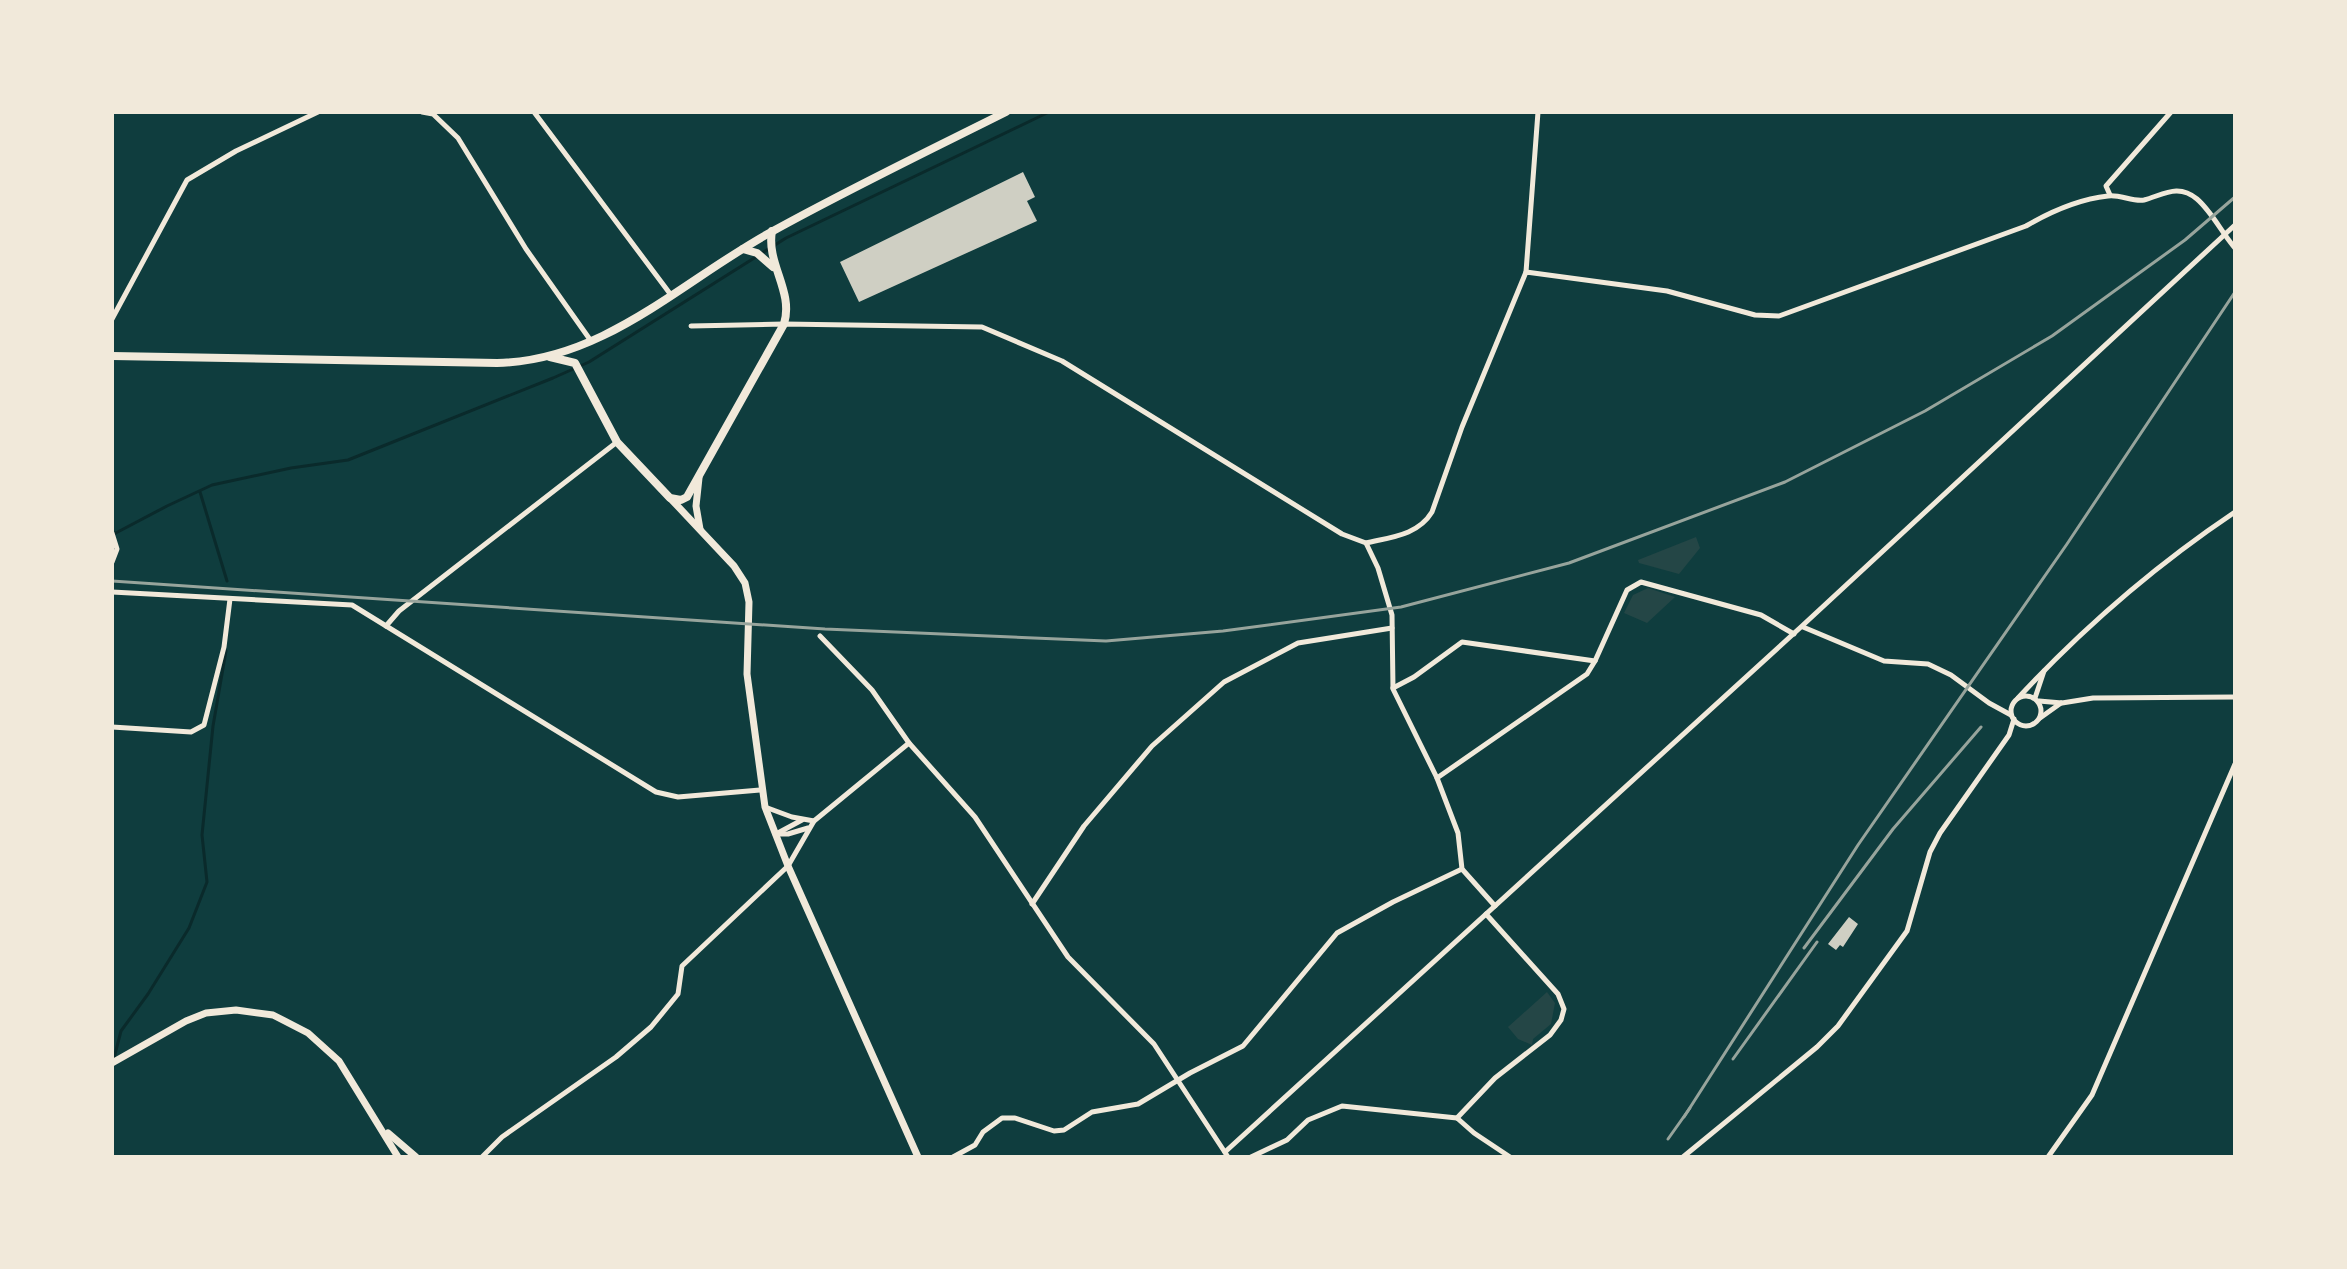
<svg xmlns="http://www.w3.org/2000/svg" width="2347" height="1269" font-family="Lato,sans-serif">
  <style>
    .green { fill: #244646 }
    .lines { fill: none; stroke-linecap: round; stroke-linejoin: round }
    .stream { stroke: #0a2a2b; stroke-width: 3 }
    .building { fill: #cfcfc3 }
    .minor { stroke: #f1e9da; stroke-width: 5 }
    .tertiary { stroke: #f1e9da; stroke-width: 7 }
    .secondary { stroke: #f1e9da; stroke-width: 7 }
    .primary { stroke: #f1e9da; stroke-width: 8 }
    .rail { stroke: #97a49c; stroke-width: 3 }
  </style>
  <rect width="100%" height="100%" fill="#0f3d3e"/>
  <!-- green -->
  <g class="green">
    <path d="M1696,537L1700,548L1679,574L1639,563L1638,560Z"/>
    <path d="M1648,588L1675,597L1647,623L1624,613L1633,595Z"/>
    <path d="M1547,992L1555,1003L1551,1024L1533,1039L1532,1045L1518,1039L1508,1027Z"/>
  </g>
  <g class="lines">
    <!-- stream -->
    <g class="stream">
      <path d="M200,492L227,581"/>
      <path d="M112,535L167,506L212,485L291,468L348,460L553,378L589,362L786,238L1049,112"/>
      <path d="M114,1058L121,1031L148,994L189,928L207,882L202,835L213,726L226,651"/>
    </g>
  </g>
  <!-- building -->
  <g class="building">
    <path d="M1023,172L1035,197L1027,201L1037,221L859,302L840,262Z"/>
    <path d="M1849,917L1858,924L1843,947L1840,945L1836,950L1828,944Z"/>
  </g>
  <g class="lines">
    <!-- minor -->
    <g class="minor">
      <path d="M422,112L433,114L458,138L526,249L591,341"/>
      <path d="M534,112L671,295"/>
      <path d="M2110,195L2106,186L2171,112"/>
      <path d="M1526,272L1538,112"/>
      <path d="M112,319L187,180L236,151L318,112"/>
      <path d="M691,326L784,324L982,327L1062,361L1342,534L1366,543L1378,568L1392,615L1393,689L1437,778L1458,833L1462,869L1495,906"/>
      <path d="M112,533L117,549L112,562"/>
      <path d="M1366,543C1392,537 1418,535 1432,512L1462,427L1526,272L1667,291L1755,315L1779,316L2026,226C2050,212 2080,199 2108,196C2119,194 2133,202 2144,200C2163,195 2178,183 2197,199C2212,212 2222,233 2235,248"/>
      <path d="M112,592L352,605L656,792L678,797L760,790"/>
      <path d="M386,626L399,611L617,442"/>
      <path d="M1803,627L1884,661L1928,664L1951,675L1989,703L2011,715"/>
      <path d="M820,636L872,690L909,743L975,817L1068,957L1154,1044L1228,1157"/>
      <path d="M1393,688L1414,677L1462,642L1595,661L1627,590L1641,582L1761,615L1794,634"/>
      <circle cx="2026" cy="711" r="15"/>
      <path d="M2018,698C2083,628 2156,565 2235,512"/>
      <path d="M2035,698L2044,671"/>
      <path d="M2039,701L2062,703L2093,698L2235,697"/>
      <path d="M2040,718L2061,703"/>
      <path d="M112,727L191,732L204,725L224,647L230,599"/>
      <path d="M1437,778L1587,674L1595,661"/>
      <path d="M765,807L792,817L814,821"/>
      <path d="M775,834H788L808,828"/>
      <path d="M776,834L802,820"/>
      <path d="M1032,904L1084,826L1152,746L1224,682L1298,643L1392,628"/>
      <path d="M1457,1118L1495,1078L1550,1035L1561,1020L1564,1009L1558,994L1486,914"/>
      <path d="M1225,1152L1802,626L2235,225"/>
      <path d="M482,1157L502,1137L616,1057L651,1027L678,994L682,966L788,866L814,821L909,743"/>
      <path d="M953,1157L975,1145L983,1132L1002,1118H1015L1054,1131L1064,1130L1092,1112L1138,1104L1190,1073L1243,1046L1337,933L1393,902L1462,869"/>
      <path d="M1251,1157L1287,1140L1308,1120L1342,1106L1457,1118L1474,1133L1510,1157"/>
      <path d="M1683,1157L1817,1047L1838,1026L1907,931L1930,852L1940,833L2009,735L2014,719"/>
      <path d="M2048,1157L2092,1095L2235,764"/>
    </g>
    <!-- tertiary -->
    <g class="tertiary">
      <path d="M112,1063L186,1021L206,1013L236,1010L273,1015L308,1033L339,1061L398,1157"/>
      <path d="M388,1133L416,1157"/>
    </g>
    <!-- secondary -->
    <g class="secondary">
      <path d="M699,478L696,506L700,529"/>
      <path d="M670,498L734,566L745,583L749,602L747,674L765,807L788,866L918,1157"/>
    </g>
    <!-- primary -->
    <g class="primary">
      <path d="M743,249L757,253L773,267"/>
      <path d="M112,356L497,363C605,361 684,279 773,231C849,189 928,151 1006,112"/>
      <path d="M550,357L575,363L617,442L670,498L681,500L687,497L784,324C794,291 766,264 772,231"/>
    </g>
    <!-- rail -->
    <g class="rail">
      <path d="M112,581L825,629L1106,641L1223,631L1401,607L1569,563L1785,482L1925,411L2052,336L2185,240L2235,197"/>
      <path d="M1804,948L1893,829L1981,727"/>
      <path d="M1733,1059L1817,942"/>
      <path d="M1684,1117L1858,845L2067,544L2235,292"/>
      <path d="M1668,1139L1690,1108"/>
    </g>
  </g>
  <!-- border -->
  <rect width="2347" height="1269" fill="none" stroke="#f1e9da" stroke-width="228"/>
</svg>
